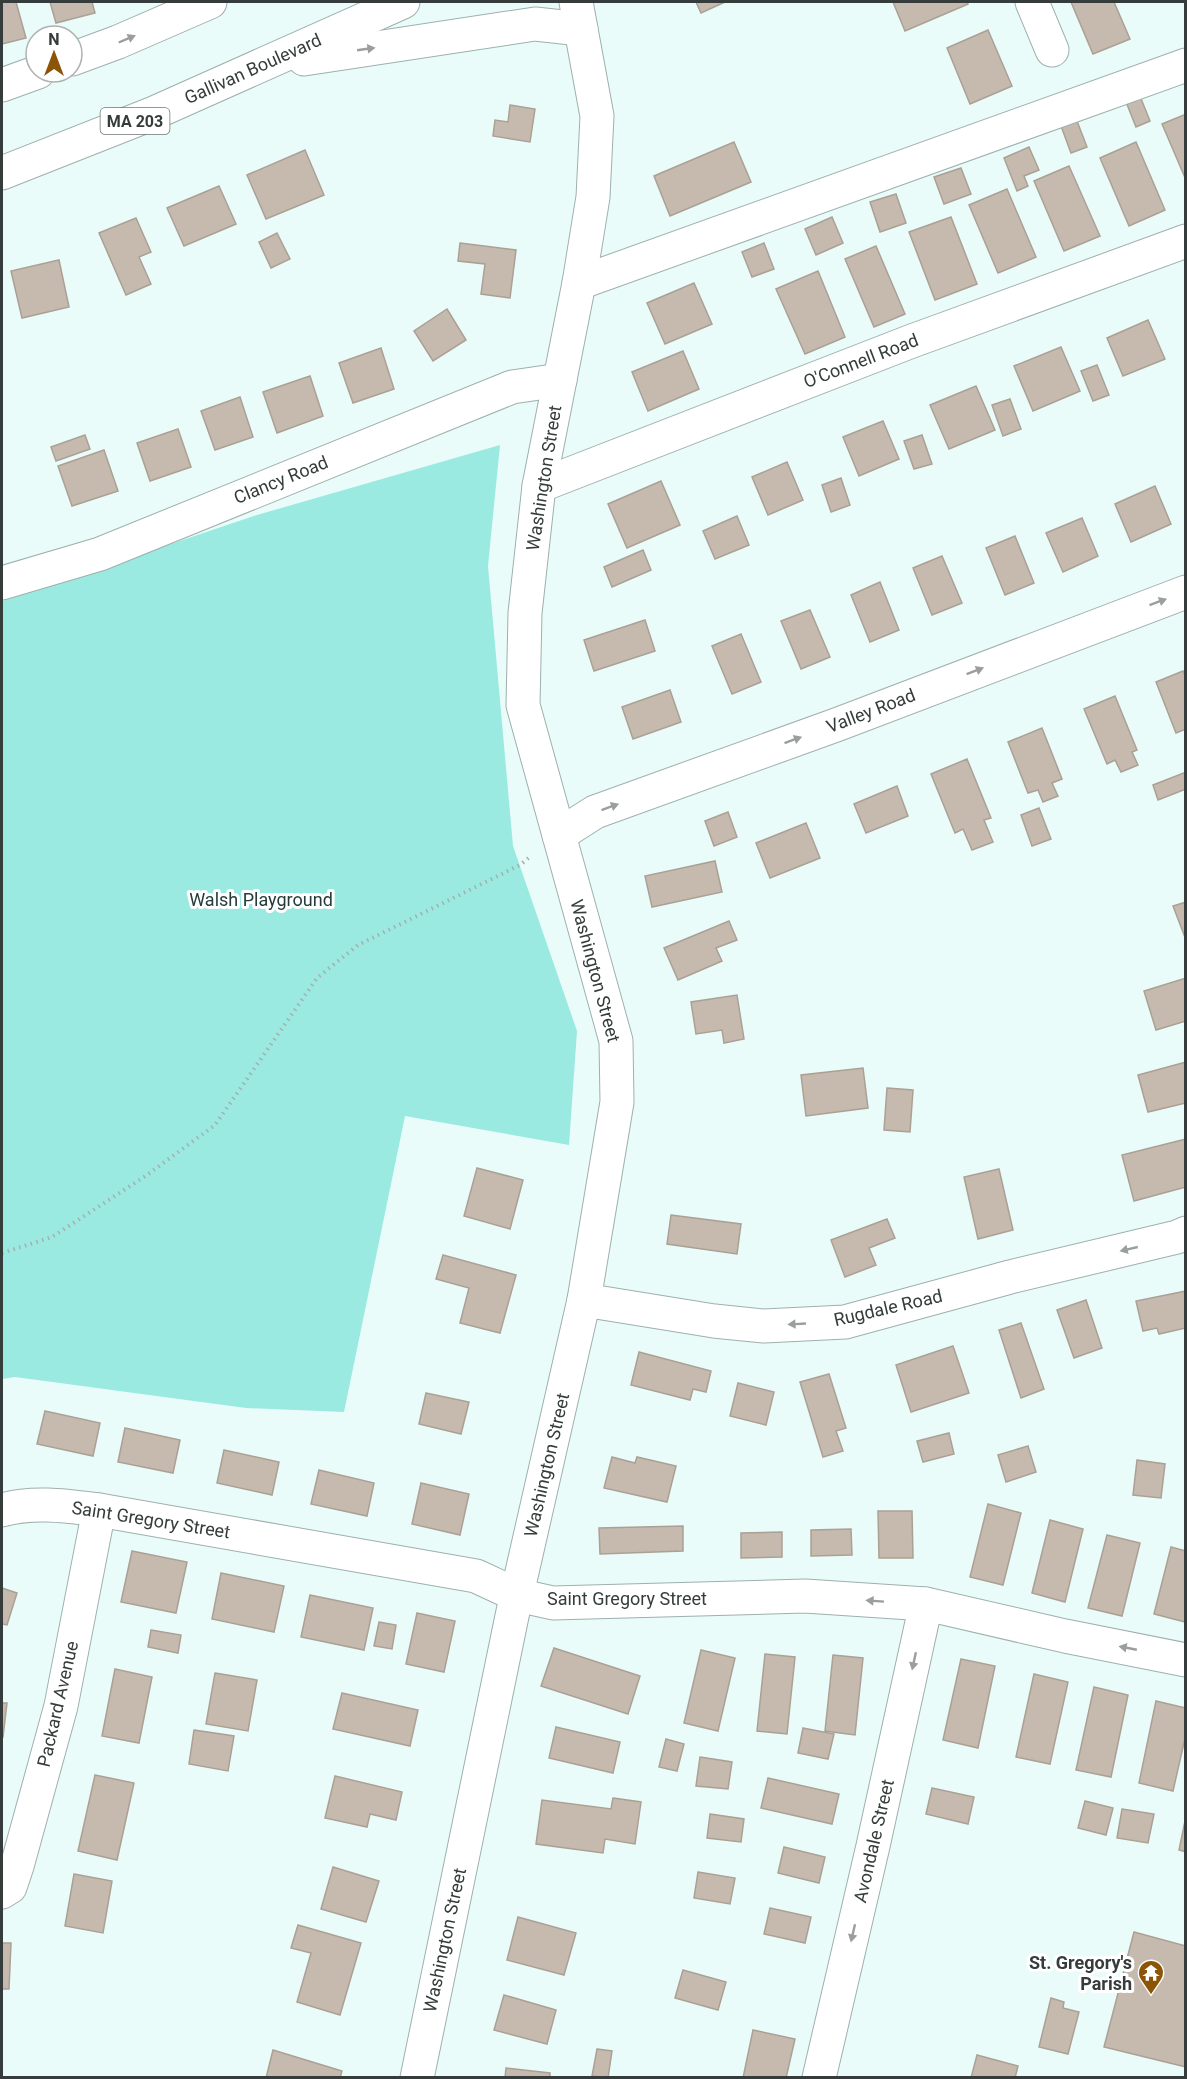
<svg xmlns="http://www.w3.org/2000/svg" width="1187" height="2079" font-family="Roboto,sans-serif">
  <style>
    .green { fill: #9aeae1 }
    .building { fill: #c6baaf; stroke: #aba095; stroke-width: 1.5 }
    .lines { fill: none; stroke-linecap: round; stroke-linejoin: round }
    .minor-casing { stroke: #9eb0ae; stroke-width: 35 }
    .major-casing { stroke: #9eb0ae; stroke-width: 35 }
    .highway-casing { stroke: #9eb0ae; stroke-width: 35 }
    .path { stroke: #a3b1af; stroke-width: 4; stroke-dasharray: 1.5 4.5; stroke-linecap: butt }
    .minor { stroke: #fff; stroke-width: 33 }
    .major { stroke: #fff; stroke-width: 33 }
    .highway { stroke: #fff; stroke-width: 33 }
    .oneway { fill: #9a9e9d }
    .labels { text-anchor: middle; stroke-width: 6; stroke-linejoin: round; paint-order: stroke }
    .shield { fill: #fff; stroke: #727676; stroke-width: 1.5 }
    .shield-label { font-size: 16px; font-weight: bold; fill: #353c3b }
    .street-label { font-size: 18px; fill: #353c3b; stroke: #fff }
    .park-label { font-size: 18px; fill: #243d3a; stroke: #fff }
    .poi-label { font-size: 18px; font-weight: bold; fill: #353c3b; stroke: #fff; text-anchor: end }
  </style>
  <rect width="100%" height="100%" fill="#e9fcf9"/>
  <!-- green -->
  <path class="green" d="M500,445L488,566L513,846L577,1031L569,1145L405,1116L344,1412L246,1408L15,1377L2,1379V601L257,515Z"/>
  <!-- building -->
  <g class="building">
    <path d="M2,2H16L26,38L2,44Z"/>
    <path d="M50,2H92L95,13L56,23Z"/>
    <path d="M696,2H725L701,13Z"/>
    <path d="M893,2H967L968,4L905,31Z"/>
    <path d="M1071,2H1114L1130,39L1093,54Z"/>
    <path d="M988,30L1012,86L970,104L947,48Z"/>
    <path d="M1140,96L1150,121L1136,127L1126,102Z"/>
    <path d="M510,105L535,109L530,142L493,136L495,120L508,122Z"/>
    <path d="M1186,114V180L1162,124Z"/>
    <path d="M1077,121L1087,147L1071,153L1061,126Z"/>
    <path d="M734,142L751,182L670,216L654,176Z"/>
    <path d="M1136,142L1165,210L1129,226L1100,158Z"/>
    <path d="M1029,147L1039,170L1024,176L1028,186L1017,191L1004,158Z"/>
    <path d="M305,150L324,195L266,219L247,175Z"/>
    <path d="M1069,166L1100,236L1064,251L1034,181Z"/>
    <path d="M961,168L971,194L944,204L934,177Z"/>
    <path d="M219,186L236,224L184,246L167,208Z"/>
    <path d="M1007,189L1036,257L998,273L969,205Z"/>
    <path d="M896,194L906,223L880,232L870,202Z"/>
    <path d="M832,217L843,243L816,255L805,229Z"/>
    <path d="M951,217L977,284L935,300L909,232Z"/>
    <path d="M136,218L151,252L139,257L151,284L126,295L99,233Z"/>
    <path d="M277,233L290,259L271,268L259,242Z"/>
    <path d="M460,243L516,250L510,298L481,294L485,264L458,261Z"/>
    <path d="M764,243L774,269L752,277L742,252Z"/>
    <path d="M876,246L905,314L874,327L845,259Z"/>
    <path d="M59,260L69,307L22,318L11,271Z"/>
    <path d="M818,271L845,337L805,354L776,289Z"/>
    <path d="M694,283L712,324L665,344L647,303Z"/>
    <path d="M447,309L466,340L433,361L414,331Z"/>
    <path d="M1148,320L1165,359L1123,376L1107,338Z"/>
    <path d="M1061,347L1080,391L1033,411L1014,366Z"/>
    <path d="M381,348L394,389L353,403L339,363Z"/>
    <path d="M683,351L699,389L648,411L632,372Z"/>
    <path d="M1097,365L1109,395L1093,401L1081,371Z"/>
    <path d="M310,376L323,416L277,433L263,392Z"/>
    <path d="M976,386L995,430L949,449L930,405Z"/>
    <path d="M240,397L253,437L215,450L201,411Z"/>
    <path d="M1010,399L1021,429L1003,436L992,405Z"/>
    <path d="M883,421L899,459L859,476L843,437Z"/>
    <path d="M178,429L191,467L150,481L137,443Z"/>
    <path d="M85,435L90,449L56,461L51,447Z"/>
    <path d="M922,435L932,464L914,469L904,441Z"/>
    <path d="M104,450L118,491L72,506L58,466Z"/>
    <path d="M787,462L803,500L768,515L752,477Z"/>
    <path d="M841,478L850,505L831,512L822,485Z"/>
    <path d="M661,481L680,525L627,548L608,504Z"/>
    <path d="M1155,486L1171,524L1131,542L1115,504Z"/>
    <path d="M737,516L749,545L715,559L703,531Z"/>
    <path d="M1082,518L1098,556L1063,572L1046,533Z"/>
    <path d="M1015,536L1034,583L1005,595L986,548Z"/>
    <path d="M643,550L651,570L612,587L604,567Z"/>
    <path d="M942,556L962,603L932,615L913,568Z"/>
    <path d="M880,582L899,630L870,642L851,595Z"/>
    <path d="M810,610L830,657L801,669L781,621Z"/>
    <path d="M645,620L655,651L594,671L584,640Z"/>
    <path d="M741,634L761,682L732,694L712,646Z"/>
    <path d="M1183,671L1186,677V729L1176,733L1156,682Z"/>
    <path d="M670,690L681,722L633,739L622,707Z"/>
    <path d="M1115,696L1137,750L1132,752L1138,765L1121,772L1115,760L1107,764L1084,709Z"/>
    <path d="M1042,728L1062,779L1052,783L1058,796L1043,802L1038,790L1028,793L1008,742Z"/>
    <path d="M967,759L991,818L984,820L993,842L972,850L963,829L955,833L931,774Z"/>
    <path d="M1186,772V789L1158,800L1153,785Z"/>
    <path d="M897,786L908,816L866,833L854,804Z"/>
    <path d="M1039,808L1051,839L1032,846L1021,815Z"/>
    <path d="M728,812L737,837L714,846L705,821Z"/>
    <path d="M806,823L820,858L770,878L756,843Z"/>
    <path d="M715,861L722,892L652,907L645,876Z"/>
    <path d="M1186,902V940L1173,906Z"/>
    <path d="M729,921L737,940L716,948L722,961L678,980L664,948Z"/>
    <path d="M1186,978V1021L1156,1030L1144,991Z"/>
    <path d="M737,995L744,1039L724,1043L722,1030L696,1034L691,1002Z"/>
    <path d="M1186,1062V1103L1148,1112L1138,1075Z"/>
    <path d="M863,1068L868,1108L806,1116L801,1075Z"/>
    <path d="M887,1088L913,1090L910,1132L884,1130Z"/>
    <path d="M1186,1139V1187L1134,1201L1122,1155Z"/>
    <path d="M477,1168L523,1180L510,1229L464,1216Z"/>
    <path d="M999,1169L1013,1230L978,1239L964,1177Z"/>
    <path d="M671,1215L741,1224L737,1254L667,1244Z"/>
    <path d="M887,1219L895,1238L869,1248L876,1265L845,1277L831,1240Z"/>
    <path d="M443,1255L516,1275L500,1333L460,1323L469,1288L436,1279Z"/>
    <path d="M1186,1291V1328L1159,1334L1157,1328L1143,1331L1136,1301Z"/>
    <path d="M1086,1300L1102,1348L1074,1358L1057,1310Z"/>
    <path d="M1021,1323L1044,1389L1021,1398L999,1330Z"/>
    <path d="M953,1346L969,1393L911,1412L896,1365Z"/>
    <path d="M639,1352L711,1371L706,1392L693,1389L690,1400L631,1385Z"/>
    <path d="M829,1374L846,1428L836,1431L843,1451L823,1457L800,1382Z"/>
    <path d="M738,1383L774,1392L766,1425L730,1416Z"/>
    <path d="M426,1393L469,1402L461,1434L419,1424Z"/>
    <path d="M45,1411L100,1423L93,1456L37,1444Z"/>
    <path d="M125,1428L180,1440L173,1473L118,1462Z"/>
    <path d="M949,1433L954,1454L923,1462L917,1441Z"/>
    <path d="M1028,1446L1036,1472L1006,1482L998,1455Z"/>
    <path d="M224,1450L279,1462L272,1495L217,1483Z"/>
    <path d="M612,1457L635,1463L637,1457L676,1466L667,1502L604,1488Z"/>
    <path d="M1137,1460L1165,1464L1161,1498L1133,1495Z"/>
    <path d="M319,1470L374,1483L367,1516L311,1504Z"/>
    <path d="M421,1483L469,1494L460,1535L412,1524Z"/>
    <path d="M988,1504L1021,1513L1003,1585L970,1577Z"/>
    <path d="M878,1511H912L913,1558H879Z"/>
    <path d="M1050,1520L1083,1529L1065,1602L1032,1593Z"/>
    <path d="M683,1526V1551L600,1554L599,1528Z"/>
    <path d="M851,1529L852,1555L811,1556V1530Z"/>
    <path d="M782,1532V1557L741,1558V1533Z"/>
    <path d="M1107,1535L1140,1543L1122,1616L1088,1608Z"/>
    <path d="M1171,1547L1186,1551L1185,1622L1154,1614Z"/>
    <path d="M132,1551L187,1562L176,1613L121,1602Z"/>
    <path d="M221,1573L284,1586L274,1632L212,1619Z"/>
    <path d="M2,1588L17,1593L7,1625L2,1624Z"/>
    <path d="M310,1595L373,1608L364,1650L301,1637Z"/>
    <path d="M417,1613L455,1621L444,1672L406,1664Z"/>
    <path d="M379,1622L396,1625L392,1649L374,1646Z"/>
    <path d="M151,1630L181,1635L178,1653L148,1647Z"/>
    <path d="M554,1648L640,1676L628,1714L541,1686Z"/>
    <path d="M701,1650L735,1658L718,1731L684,1723Z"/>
    <path d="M765,1654L795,1657L787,1734L757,1731Z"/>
    <path d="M833,1655L863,1658L855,1735L825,1731Z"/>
    <path d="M961,1659L995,1666L978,1748L943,1740Z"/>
    <path d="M115,1669L152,1677L139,1743L102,1736Z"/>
    <path d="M215,1673L257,1680L248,1731L206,1724Z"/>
    <path d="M1034,1674L1068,1682L1050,1764L1016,1757Z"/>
    <path d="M1094,1687L1128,1695L1111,1777L1076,1770Z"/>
    <path d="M342,1693L418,1710L410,1746L333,1729Z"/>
    <path d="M1156,1701L1186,1708V1734L1173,1791L1139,1783Z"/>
    <path d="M2,1703H7L3,1737H2Z"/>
    <path d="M556,1727L620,1742L613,1773L549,1758Z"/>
    <path d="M803,1728L834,1734L828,1759L798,1753Z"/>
    <path d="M194,1730L234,1736L228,1771L189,1764Z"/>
    <path d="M666,1739L684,1744L677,1771L659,1767Z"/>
    <path d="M700,1757L732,1762L728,1789L696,1786Z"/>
    <path d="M95,1775L134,1783L117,1860L78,1851Z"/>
    <path d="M335,1776L402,1792L396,1820L370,1814L367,1827L325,1818Z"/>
    <path d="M768,1778L839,1794L832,1824L761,1808Z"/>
    <path d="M932,1788L974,1797L968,1824L926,1814Z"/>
    <path d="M613,1798L641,1802L635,1844L605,1839L603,1853L536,1844L542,1800L611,1809Z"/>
    <path d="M1085,1801L1113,1808L1106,1835L1078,1828Z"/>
    <path d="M1122,1809L1154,1814L1148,1843L1117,1838Z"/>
    <path d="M710,1814L744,1819L741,1842L707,1838Z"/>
    <path d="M1185,1821H1186V1852L1179,1850Z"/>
    <path d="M784,1847L825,1857L819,1883L778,1873Z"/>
    <path d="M333,1867L379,1881L366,1922L321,1909Z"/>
    <path d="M698,1872L735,1878L730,1904L694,1898Z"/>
    <path d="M74,1874L112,1881L103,1933L65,1926Z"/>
    <path d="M770,1908L811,1917L805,1943L764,1934Z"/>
    <path d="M518,1917L576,1933L564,1975L507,1960Z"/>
    <path d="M298,1925L361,1943L340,2015L297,2002L311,1953L291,1948Z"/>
    <path d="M1134,1932L1186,1946V2067L1104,2047Z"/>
    <path d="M2,1943H11L9,1989H2Z"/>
    <path d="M683,1970L726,1982L718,2010L675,1998Z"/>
    <path d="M504,1995L556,2010L547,2044L494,2030Z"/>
    <path d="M1051,1998L1064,2002L1063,2008L1079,2012L1068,2054L1039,2047Z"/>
    <path d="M753,2030L795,2039L786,2078H743Z"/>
    <path d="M597,2049L612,2051L608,2078L592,2076Z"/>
    <path d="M273,2050L342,2071L340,2078H266Z"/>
    <path d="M977,2055L1018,2066L1015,2078H971Z"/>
    <path d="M506,2068L550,2073V2078H505Z"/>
  </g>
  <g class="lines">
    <defs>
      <g id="minor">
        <path d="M1032,2L1052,50"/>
        <path d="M72,59L118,42L210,2"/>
        <path d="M2,85L38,72"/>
        <path d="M579,283L1186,65"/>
        <path d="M539,486L912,341L1186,241"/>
        <path d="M2,583L100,554L512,387L560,380"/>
        <path d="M559,835L595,812L836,725L1186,592"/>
        <path d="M584,1300L714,1321L764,1326L845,1322L1010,1277L1177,1237L1186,1233"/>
        <path d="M2,1510C33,1501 67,1506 99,1510L476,1576L517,1595L553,1603L805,1596L926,1604L1065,1636L1186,1660"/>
        <path d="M2,1892L10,1887L17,1866L61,1706L99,1510"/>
        <path d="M819,2078L873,1846L926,1604"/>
      </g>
      <path id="major" d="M417,2078L512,1616L584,1300L617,1102L616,1041L523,705L525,613L539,486L579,283L593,197L597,116L576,2"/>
      <g id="highway">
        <path d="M304,59L535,24L581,29"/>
        <path d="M2,173L154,113L403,2"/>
      </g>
    </defs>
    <!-- minor casing -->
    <use href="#minor" class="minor-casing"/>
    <!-- major casing -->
    <use href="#major" class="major-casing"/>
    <!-- highway casing -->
    <use href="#highway" class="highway-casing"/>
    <!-- path -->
    <path class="path" d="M2,1253L52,1237L147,1175L215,1125L317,978L358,945L520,865L531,856"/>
    <!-- minor -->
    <use href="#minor" class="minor"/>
    <!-- major -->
    <use href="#major" class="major"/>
    <!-- highway -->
    <use href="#highway" class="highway"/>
  </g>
  <!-- one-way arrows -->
  <defs><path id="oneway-solid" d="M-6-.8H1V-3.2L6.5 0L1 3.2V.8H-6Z" transform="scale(1.5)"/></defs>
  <g class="oneway">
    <use href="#oneway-solid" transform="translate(127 39) rotate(-23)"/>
    <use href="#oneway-solid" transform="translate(366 49) rotate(-8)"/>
    <use href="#oneway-solid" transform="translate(1158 602) rotate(-20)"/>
    <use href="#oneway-solid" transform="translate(975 671) rotate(-21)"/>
    <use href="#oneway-solid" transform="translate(793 740) rotate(-20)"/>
    <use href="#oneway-solid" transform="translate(610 807) rotate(-20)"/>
    <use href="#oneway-solid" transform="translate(1129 1249) rotate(167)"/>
    <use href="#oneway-solid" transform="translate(797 1324) rotate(177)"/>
    <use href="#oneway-solid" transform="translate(875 1601) rotate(-176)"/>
    <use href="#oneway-solid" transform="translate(1128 1648) rotate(-169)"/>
    <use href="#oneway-solid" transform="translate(914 1661) rotate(102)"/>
    <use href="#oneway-solid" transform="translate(853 1933) rotate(103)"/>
  </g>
  <!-- icons -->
  <defs>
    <symbol id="temple-pin" viewBox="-11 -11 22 30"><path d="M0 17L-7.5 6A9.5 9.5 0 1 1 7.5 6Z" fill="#8b5407" stroke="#fff"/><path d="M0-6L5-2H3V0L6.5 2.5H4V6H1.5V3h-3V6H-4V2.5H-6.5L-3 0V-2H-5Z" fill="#fff"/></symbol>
  </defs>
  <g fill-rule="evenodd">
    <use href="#temple-pin" x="1136" y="1958" width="30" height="40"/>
  </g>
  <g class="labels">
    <!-- shield labels -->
    <rect class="shield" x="100.5" y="108" width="69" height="26" rx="4.5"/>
    <g class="shield-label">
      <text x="135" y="127">MA 203</text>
    </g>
    <!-- street labels -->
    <g class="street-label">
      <text transform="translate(253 69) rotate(-24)" y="6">Gallivan Boulevard</text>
      <text transform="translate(861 361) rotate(-21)" y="6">O'Connell Road</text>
      <text transform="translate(544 478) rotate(-81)" y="6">Washington Street</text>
      <text transform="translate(281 480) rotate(-22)" y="6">Clancy Road</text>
      <text transform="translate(871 711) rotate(-21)" y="6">Valley Road</text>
      <text transform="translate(595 971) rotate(75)" y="6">Washington Street</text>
      <text transform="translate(888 1308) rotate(-13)" y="6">Rugdale Road</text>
      <text transform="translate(547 1465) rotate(-77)" y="6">Washington Street</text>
      <text transform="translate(151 1520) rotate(9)" y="6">Saint Gregory Street</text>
      <text x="627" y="1605">Saint Gregory Street</text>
      <text transform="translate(58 1704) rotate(-77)" y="6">Packard Avenue</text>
      <text transform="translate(874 1841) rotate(-77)" y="6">Avondale Street</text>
      <text transform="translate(445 1940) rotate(-78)" y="6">Washington Street</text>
    </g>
    <!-- park labels -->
    <g class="park-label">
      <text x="261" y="906">Walsh Playground</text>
    </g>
    <!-- poi labels -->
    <g class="poi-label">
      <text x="1132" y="1969">St. Gregory's<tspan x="1132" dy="21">Parish</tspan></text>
    </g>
  </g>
  <!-- border -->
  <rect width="1187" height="2079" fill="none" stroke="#353c3b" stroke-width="6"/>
  <!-- north arrow -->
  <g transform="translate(54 54)"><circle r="28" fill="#ffffff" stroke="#aeb1b1" stroke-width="1.5"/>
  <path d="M0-4.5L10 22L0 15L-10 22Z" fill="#8b5407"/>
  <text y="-9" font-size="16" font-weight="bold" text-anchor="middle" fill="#353c3b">N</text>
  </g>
</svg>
